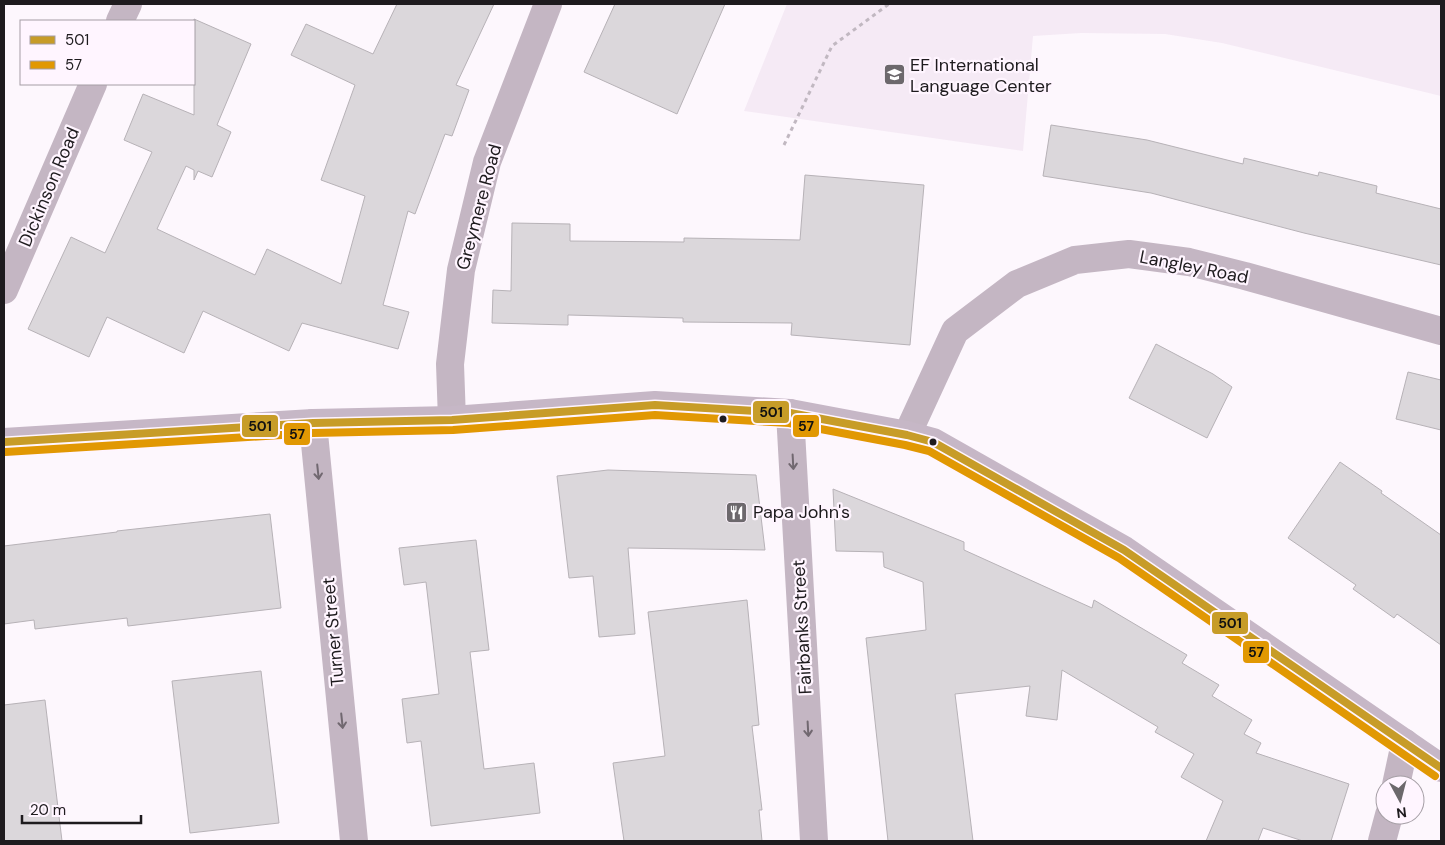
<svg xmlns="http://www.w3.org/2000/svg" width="1445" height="845" font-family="'DM Sans',sans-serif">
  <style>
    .built { fill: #f5eaf5 }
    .building { fill: #dbd7db; stroke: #b7b2b7 }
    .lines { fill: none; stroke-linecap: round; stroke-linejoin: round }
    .path { stroke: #c1b8c1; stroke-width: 3; stroke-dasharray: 4 4; stroke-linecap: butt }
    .street { stroke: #c4b6c3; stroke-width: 28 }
    .secondary { stroke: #c3b5c2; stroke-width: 28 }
    .primary { stroke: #c6b7c6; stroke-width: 28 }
    .bus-1-casing { stroke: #fff5ff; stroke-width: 11 }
    .bus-2-casing { stroke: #fff5ff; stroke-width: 11 }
    .bus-1 { stroke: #c79c28; stroke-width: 8 }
    .bus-2 { stroke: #e19803; stroke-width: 8 }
    .oneway { stroke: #716870 }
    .bus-dot { fill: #1e1b1e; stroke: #fff5ff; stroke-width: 2 }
    .labels { text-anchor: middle; stroke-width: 4.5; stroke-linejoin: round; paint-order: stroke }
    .poi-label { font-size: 18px; fill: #1e1b1e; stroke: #fff5ff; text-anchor: start }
    .street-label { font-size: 18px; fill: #1e1b1e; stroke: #fff5ff }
    .line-badge { stroke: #fff5ff; stroke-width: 2 }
    .pale-badge-label { font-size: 14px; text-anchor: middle; font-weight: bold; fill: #111 }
  </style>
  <rect width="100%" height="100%" fill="#fdf7fd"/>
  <!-- built -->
  <path class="built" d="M787,4H1441V96L1222,43L1165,34L1081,33L1033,36L1023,151L744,111Z"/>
  <!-- building -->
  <g class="building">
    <path d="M397,4H494L456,85L469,90L452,136L445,134L415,214L408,211L383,305L409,312L398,349L302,323L289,351L203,311L184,353L107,317L89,357L28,329L71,237L105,253L152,152L124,140L143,94L194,115V19L251,44L217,125L231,132L212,177L198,171L194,180V170L186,166L157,229L255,275L267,249L341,284L365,196L321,180L355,85L291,55L306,24L373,54Z"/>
    <path d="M615,4H725L677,114L584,72Z"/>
    <path d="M1051,125L1147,140L1243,164L1244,158L1318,176L1319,172L1377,186L1376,193L1441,209V265L1304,233L1151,193L1043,176Z"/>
    <path d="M805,175L924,185L910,345L791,335L792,323L683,322V318L568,315V325L492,323L493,290L511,291L512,223L570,224V241L684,242V238L800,240Z"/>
    <path d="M1156,344L1213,374L1232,387L1207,438L1129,398Z"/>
    <path d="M1408,372L1441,380V430L1396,419Z"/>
    <path d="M1340,462L1382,491L1381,493L1441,535V645L1397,614L1394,618L1353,589L1356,585L1288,538Z"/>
    <path d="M608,470L756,475L765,550L628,548L635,634L599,637L593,576L569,578L557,476Z"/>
    <path d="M833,489L964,542V550L1092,608L1094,600L1187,655L1182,663L1219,685L1212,696L1252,720L1244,734L1261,743L1256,753L1349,784L1331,841H1303L1263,828L1258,841H1206L1223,801L1181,777L1194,754L1155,732L1158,727L1062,670L1057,720L1026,716L1030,686L955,694L973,841H888L866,638L926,630L923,582L884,567L883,552L836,551Z"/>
    <path d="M270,514L281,608L128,626L127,618L35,629L34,620L4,624V546L117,532V531Z"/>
    <path d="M476,540L489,650L470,652L484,769L534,763L540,813L431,826L421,741L407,743L402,699L439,694L426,582L404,585L399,548Z"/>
    <path d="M747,600L759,725L752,726L762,810H759L762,841H624L613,763L665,756L648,612Z"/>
    <path d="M261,671L279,823L190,833L172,681Z"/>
    <path d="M45,700L62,841H4V705Z"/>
  </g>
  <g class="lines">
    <!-- path -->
    <path class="path" d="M784,145L832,46L889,4"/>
    <!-- street -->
    <g class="street">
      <path d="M120,21L128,4"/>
      <path d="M4,290L93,84"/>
      <path d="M790,413L814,841"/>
      <path d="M452,420L450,364L461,270L487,162L548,4"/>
      <path d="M313,423L354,841"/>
      <path d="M907,435L955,331L1017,284L1075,260L1129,254L1189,262L1245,276L1441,331"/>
    </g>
    <!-- secondary -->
    <g class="secondary">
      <path d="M1396,785L1405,743"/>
      <path d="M1382,841L1389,815"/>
    </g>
    <!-- primary -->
    <path class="primary" d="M4,442L313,423L452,420L655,405L790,413L907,435L933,442L1124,550L1441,768"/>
    <defs>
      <path id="bus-1" d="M4,442L313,423L452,420L655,405L790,413L907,435L933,442L1124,550L1441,768"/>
      <path id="bus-2" d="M5,452L313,433L453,430L655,415L789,423L905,445L929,451L1119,558L1435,776"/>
    </defs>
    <!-- bus-1 casing -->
    <use href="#bus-1" class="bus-1-casing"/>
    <!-- bus-2 casing -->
    <use href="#bus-2" class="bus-2-casing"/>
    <!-- bus-1 -->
    <use href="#bus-1" class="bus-1"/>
    <!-- bus-2 -->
    <use href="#bus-2" class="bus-2"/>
  </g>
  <!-- one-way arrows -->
  <defs><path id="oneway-shaft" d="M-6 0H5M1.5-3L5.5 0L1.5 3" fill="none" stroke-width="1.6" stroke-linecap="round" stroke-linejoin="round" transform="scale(1.25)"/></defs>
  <g class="oneway">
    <use href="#oneway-shaft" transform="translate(793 462) rotate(87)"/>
    <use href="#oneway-shaft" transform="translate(318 472) rotate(84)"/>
    <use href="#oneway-shaft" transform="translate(342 721) rotate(84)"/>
    <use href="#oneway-shaft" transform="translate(808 729) rotate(87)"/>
  </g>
  <!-- icons -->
  <defs>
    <symbol id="school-square" viewBox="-11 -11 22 22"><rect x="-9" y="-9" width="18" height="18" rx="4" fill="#6c686c" stroke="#fff5ff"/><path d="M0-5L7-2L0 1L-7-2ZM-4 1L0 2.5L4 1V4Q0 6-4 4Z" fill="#fff"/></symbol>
    <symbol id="restaurant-square" viewBox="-11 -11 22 22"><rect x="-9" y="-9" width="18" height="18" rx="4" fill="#6c686c" stroke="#fff5ff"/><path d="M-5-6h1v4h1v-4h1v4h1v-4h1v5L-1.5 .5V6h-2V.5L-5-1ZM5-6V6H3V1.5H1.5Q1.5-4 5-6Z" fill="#fff"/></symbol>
  </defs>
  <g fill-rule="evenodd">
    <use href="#school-square" x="882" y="62" width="25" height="25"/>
    <use href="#restaurant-square" x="724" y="500" width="25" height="25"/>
  </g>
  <!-- markers -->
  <g class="bus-dot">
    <circle cx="723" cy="419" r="4.5"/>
    <circle cx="933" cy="442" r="4.5"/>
  </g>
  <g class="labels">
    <!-- poi labels -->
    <g class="poi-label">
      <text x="910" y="71">EF International<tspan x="910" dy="21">Language Center</tspan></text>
      <text x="753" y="518">Papa John's</text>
    </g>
    <!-- street labels -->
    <g class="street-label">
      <text transform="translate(49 187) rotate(-67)" y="6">Dickinson Road</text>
      <text transform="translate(479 207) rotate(-75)" y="6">Greymere Road</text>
      <text transform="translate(1194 267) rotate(11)" y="6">Langley Road</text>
      <text transform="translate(802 627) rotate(-93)" y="6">Fairbanks Street</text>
      <text transform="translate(333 632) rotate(-95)" y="6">Turner Street</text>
    </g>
  </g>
  <g class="line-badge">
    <rect x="752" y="400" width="38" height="24" rx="5" fill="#c79c28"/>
    <rect x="792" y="414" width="28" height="24" rx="5" fill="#e19803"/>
    <rect x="241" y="414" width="38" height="24" rx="5" fill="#c79c28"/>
    <rect x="283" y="422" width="28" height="24" rx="5" fill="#e19803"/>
    <rect x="1211" y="611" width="38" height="24" rx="5" fill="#c79c28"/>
    <rect x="1242" y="640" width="28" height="24" rx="5" fill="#e19803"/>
  </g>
  <g class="pale-badge-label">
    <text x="771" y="417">501</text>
    <text x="806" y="431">57</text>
    <text x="260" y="431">501</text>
    <text x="297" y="439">57</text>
    <text x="1230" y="628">501</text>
    <text x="1256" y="657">57</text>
  </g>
  <!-- border -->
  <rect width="1445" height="845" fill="none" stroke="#1e1b1e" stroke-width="10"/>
  <!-- legend -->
  <rect x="20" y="20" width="175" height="65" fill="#fff5ff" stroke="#a59ea5"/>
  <rect x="30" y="36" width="25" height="8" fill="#c79c28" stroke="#a59ea5"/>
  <text x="65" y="45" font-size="15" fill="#1e1b1e">501</text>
  <rect x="30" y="61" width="25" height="8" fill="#e19803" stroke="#a59ea5"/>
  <text x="65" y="70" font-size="15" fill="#1e1b1e">57</text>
  <!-- north arrow -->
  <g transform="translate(1400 800) rotate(173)"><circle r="24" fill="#fff5ff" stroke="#a59ea5"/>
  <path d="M0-4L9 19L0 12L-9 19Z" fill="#6c686c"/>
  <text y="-8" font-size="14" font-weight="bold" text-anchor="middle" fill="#1e1b1e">N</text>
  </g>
  <!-- scale -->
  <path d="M22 815v8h119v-8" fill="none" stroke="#1e1b1e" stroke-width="2.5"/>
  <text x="30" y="815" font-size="15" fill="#1e1b1e" stroke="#fff5ff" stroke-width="4" paint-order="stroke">20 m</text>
</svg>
